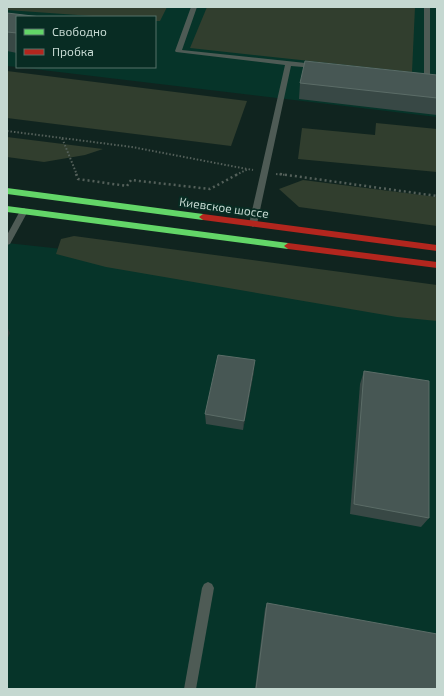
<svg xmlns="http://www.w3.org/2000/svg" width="444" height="696" font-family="'Exo 2',sans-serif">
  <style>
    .built { fill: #063429 }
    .green { fill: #313e2e }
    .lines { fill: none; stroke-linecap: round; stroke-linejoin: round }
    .path-far1 { stroke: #54605a; stroke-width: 2; stroke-dasharray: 1.5 2; stroke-linecap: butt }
    .path { stroke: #54605a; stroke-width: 2.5; stroke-dasharray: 2 3; stroke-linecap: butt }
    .lane { fill: #4e5b55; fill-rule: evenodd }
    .fast { fill: #63d668; fill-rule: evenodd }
    .jam { fill: #b3261e; fill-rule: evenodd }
    .wall { fill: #384845 }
    .shaded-wall { fill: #21332f }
    .building { fill: #475754; stroke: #5b6c67 }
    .labels { text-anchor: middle; stroke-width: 4; stroke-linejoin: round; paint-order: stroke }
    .street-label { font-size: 12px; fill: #c5d8d1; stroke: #082c23 }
  </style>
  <rect width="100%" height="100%" fill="#10241f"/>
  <!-- built -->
  <g class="built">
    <path d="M7,7H437V117L17,67H155V17H17V67L7,66Z"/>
    <path d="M7,243L90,252L437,307V689H7Z"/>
  </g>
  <!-- green -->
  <g class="green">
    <path d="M7,7H167L160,21H155V17H106L7,10Z"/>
    <path d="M207,7H415L412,72L190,48Z"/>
    <path d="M7,71L247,101L231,146L7,118Z"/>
    <path d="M376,123L437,129V172L298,159L302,128L375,135Z"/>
    <path d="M7,137L103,149L85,155L44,162L7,157Z"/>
    <path d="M303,180L437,197V226L299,207L279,189Z"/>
    <path d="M74,236L437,285V321L397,317L106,267L56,254L61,239Z"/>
  </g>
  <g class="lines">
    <!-- path-far1 -->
    <g class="path-far1">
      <path d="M7,131L62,138L77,175"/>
      <path d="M62,138L132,147L247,169"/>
      <path d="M276,174L287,175"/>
      <path d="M236,175L248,169L253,170"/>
    </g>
    <!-- path -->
    <g class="path">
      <path d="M76,174L78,179L127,186L131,180L210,189L238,174"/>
      <path d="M280,174L437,196"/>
    </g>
    <!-- lane -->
    <g class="lane">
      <path d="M191,7H197L182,50L315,64L318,66L315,68L291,66L257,224L253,227L249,224L285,65L176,52L175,51Z"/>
      <path d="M424,7H430V78L427,80L424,78Z"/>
      <path d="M24,208L28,211L10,244L7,245V235L21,209Z"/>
      <path d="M208,582L212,584L214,588L196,689H184L202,588L204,584Z"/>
    </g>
    <!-- fast -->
    <g class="fast">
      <path d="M7,188L203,214L207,217L203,220L7,194Z"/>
      <path d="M7,206L288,243L292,246L288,249L7,212Z"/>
    </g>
    <!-- jam -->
    <g class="jam">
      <path d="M203,214L437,245V251L203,220L199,217Z"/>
      <path d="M288,243L437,262V268L288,249L284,246Z"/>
    </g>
  </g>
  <!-- wall -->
  <g class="wall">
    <path d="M7,13L17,17V53L7,51Z"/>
    <path d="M437,75V115L299,99L300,83Z"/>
    <path d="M254,371L243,430L206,424L205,414Z"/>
    <path d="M364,371L429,518L421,527L350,514L360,384Z"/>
    <path d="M267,603L437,689H255L265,609Z"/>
  </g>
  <!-- shaded-wall -->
  <g class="shaded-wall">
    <path d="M7,326L10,333L7,340Z"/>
    <path d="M255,360L254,371L243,430L244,421Z"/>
  </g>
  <!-- building -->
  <g class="building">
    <path d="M7,13L41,17H17V33L7,32Z"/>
    <path d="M305,61L437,75V98L300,83Z"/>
    <path d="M218,355L255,360L244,421L205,414Z"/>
    <path d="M364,371L429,381V518L354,504Z"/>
    <path d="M267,603L437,634V689H256Z"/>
  </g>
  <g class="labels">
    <!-- street labels -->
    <g class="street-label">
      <text transform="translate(224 208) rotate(8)" y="4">Киевское шоссе</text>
    </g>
  </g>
  <!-- border -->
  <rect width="444" height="696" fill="none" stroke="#c5d8d1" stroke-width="16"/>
  <!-- legend -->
  <rect x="16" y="16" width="140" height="52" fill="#082c23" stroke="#547169"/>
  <rect x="24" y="29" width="20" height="6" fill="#63d668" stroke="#547169"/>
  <text x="52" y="36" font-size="12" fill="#c5d8d1">Свободно</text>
  <rect x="24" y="49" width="20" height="6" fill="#b3261e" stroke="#547169"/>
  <text x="52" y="56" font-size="12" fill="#c5d8d1">Пробка</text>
</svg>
